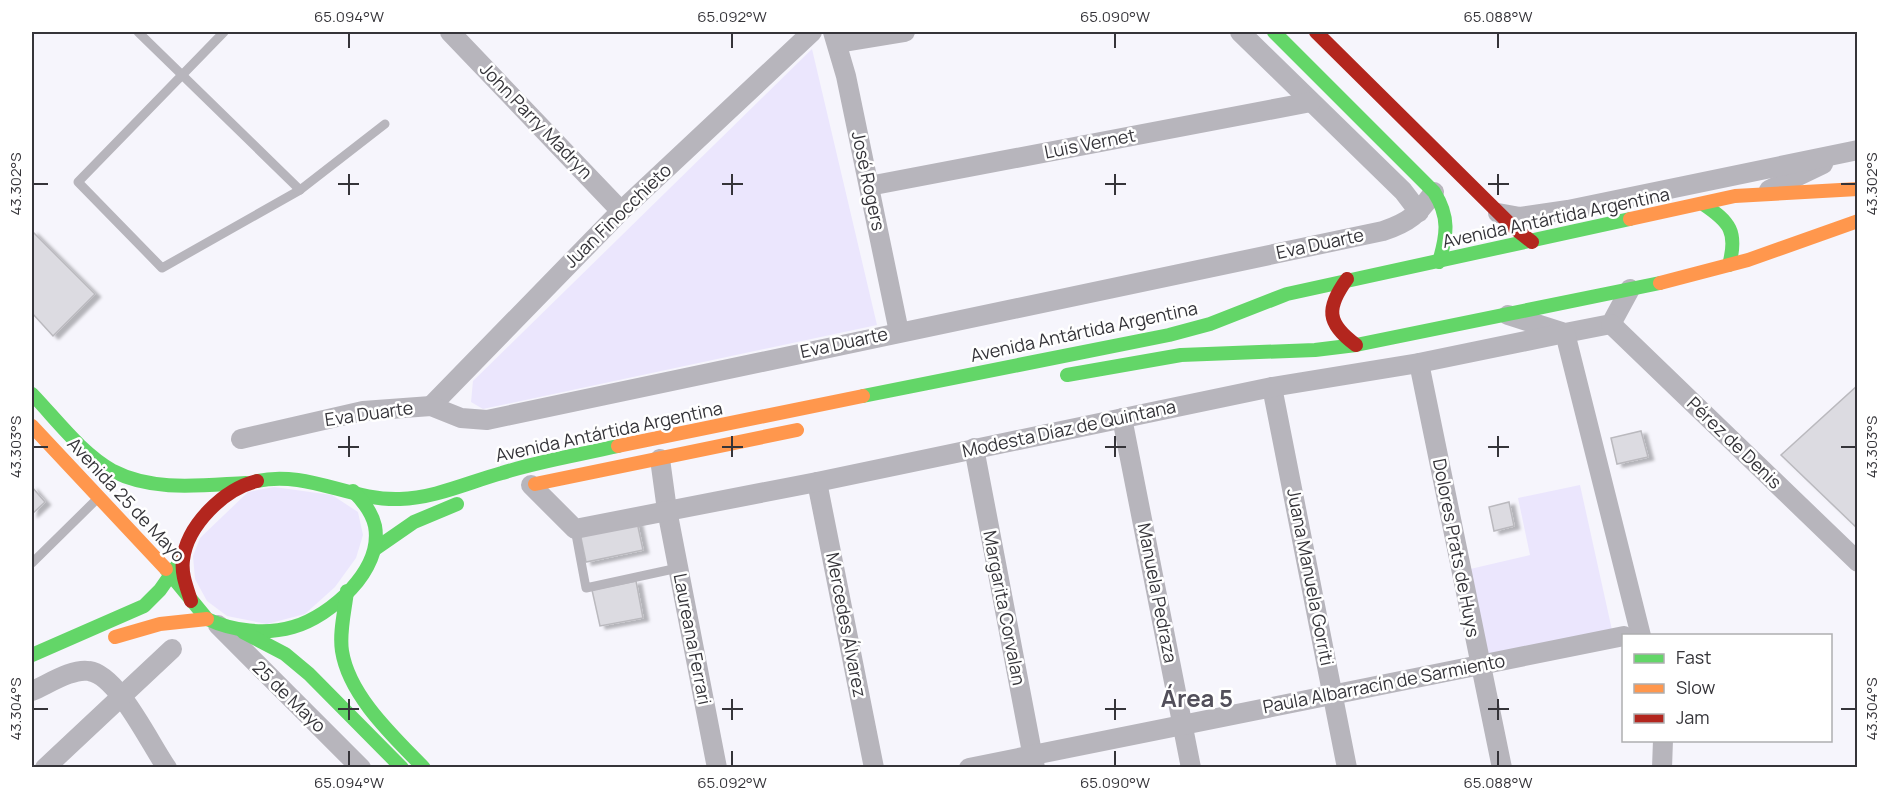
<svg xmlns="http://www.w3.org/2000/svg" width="1889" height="799" font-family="Manrope,sans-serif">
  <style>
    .green { fill: #ebe6fd }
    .building { fill: #dcdbe1; stroke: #bab9be; stroke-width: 1.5; filter: url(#shadow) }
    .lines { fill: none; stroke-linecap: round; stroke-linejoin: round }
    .lane { stroke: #b7b5bc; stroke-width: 9 }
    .street { stroke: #b7b5bc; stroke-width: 20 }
    .fast { stroke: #63d668; stroke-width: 14 }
    .slow { stroke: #ff974d; stroke-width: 14 }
    .jam { stroke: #b3261e; stroke-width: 14 }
    .ticks { fill: none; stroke: #353439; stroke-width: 2 }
    .labels { text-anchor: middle; stroke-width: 5; stroke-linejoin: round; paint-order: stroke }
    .street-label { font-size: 18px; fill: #353439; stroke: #fff }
    .district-label { font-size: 24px; font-weight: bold; fill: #524f5a; stroke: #fff }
    .neatline { fill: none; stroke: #353439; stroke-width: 2 }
    .ticks-label { font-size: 15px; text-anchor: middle; fill: #353439 }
  </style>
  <defs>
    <filter id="shadow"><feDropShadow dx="5.5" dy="3" stdDeviation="1.5" flood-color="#0004"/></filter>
  </defs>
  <rect width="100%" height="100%" fill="#f6f5fc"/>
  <!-- green -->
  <g class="green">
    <path d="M812,49L877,325L483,409L471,402L473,381Z"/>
    <path d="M1580,485L1612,630L1486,658L1466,570L1530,555L1518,498Z"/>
    <path d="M274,487L332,495L358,512L363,535L356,558L335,587L305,614L267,624L227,616L207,601L195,579L193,556L200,538L248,492Z"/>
  </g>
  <!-- building -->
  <g class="building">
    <path d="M32,231L95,294L53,336L32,313Z"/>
    <path d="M1858,385V529L1781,455Z"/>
    <path d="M1641,431L1648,457L1617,464L1611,438Z"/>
    <path d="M32,487L45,502L32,514Z"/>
    <path d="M1509,502L1514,526L1494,531L1489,507Z"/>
    <path d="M637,522L643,550L586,562L580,533Z"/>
    <path d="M636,581L643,618L600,626L592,590Z"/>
  </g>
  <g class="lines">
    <!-- lane -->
    <g class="lane">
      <path d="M138,32L300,190"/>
      <path d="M224,32L78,182L162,268L300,190L385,124"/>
      <path d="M575,529L586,588L678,568"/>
      <path d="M32,563L98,498"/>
    </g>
    <!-- street -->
    <g class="street">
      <path d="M450,32L621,211"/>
      <path d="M833,32L846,76L899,332"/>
      <path d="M1240,32L1403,191L1419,212"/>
      <path d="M838,43L905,32"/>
      <path d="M869,186L1311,102"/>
      <path d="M1769,190L1823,164"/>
      <path d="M1498,213L1520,217L1568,210L1858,150"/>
      <path d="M1508,315L1565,333L1611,324L1630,289"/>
      <path d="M1611,324L1858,562"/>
      <path d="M1419,363L1502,768"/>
      <path d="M1272,387L1347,768"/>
      <path d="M431,406L621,211L812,32"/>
      <path d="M1122,418L1191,768"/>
      <path d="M241,439L363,411L431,406L461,418L487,420L1383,231C1410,222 1418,214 1434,192"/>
      <path d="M974,448L1035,768"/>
      <path d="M660,459L667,510L717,768"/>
      <path d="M817,482L874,768"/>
      <path d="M531,485L575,529L817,482L1272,387L1419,363L1565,333L1641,636"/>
      <path d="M218,625L361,768"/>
      <path d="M32,691C47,685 72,668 89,671C118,675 150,744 167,768"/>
      <path d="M45,768L172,649"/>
      <path d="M969,768L1624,636"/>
      <path d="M1662,768L1663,740"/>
    </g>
    <!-- fast -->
    <g class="fast">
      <path d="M1274,32L1434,192C1450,217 1447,235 1439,262"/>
      <path d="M1703,204C1730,222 1738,232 1729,265"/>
      <path d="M1067,375L1181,355L1315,350L1356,345L1660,283"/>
      <path d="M32,394C57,420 81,453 113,471C153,492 203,485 246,483"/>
      <path d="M863,396L1169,335L1210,324L1287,294L1630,219"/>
      <path d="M257,481C307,470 351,501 400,499C435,498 469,482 502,473C540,461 579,455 618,446"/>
      <path d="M375,549L414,522L457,504"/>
      <path d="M166,569L207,619C233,631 265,635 293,627C331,616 383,570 375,526C372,512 363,501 353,491"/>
      <path d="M347,591C345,610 339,632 342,651C349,696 394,737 424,768"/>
      <path d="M243,632L285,654L309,674L402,768"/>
      <path d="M32,655L144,606L160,590L181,560"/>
    </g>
    <!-- slow -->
    <g class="slow">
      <path d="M1630,219L1735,196L1858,189"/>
      <path d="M1660,283L1748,260L1858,221"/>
      <path d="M32,426L166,569"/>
      <path d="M618,446L863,396"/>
      <path d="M535,484L797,430"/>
      <path d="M115,637L160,624L207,619"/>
    </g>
    <!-- jam -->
    <g class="jam">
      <path d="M1316,32L1513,227L1532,242"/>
      <path d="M1347,279C1326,308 1326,323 1356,345"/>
      <path d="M191,601C187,588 181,574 183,560C187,525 224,489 257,481"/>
    </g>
  </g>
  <!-- ticks -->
  <path class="ticks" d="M349,33V48M732,33V48M1115,33V48M1498,33V48M349,174V195M732,174V195M1115,174V195M1498,174V195M33,184H48M338,184H359M722,184H743M1105,184H1126M1488,184H1509M1841,184H1856M349,436V457M732,436V457M1115,436V457M1498,436V457M33,447H48M338,447H359M722,447H743M1105,447H1126M1488,447H1509M1841,447H1856M349,699V720M732,699V720M1115,699V720M1498,699V720M33,709H48M338,709H359M722,709H743M1105,709H1126M1488,709H1509M1841,709H1856M349,751V766M732,751V766M1115,751V766M1498,751V766"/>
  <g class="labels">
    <!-- street labels -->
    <g class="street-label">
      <text transform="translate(536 121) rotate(46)" y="6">John Parry Madryn</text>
      <text transform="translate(1090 144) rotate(-11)" y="6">Luis Vernet</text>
      <text transform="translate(868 181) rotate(78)" y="6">José Rogers</text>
      <text transform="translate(618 216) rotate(-44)" y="6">Juan Finocchieto</text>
      <text transform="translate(1556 218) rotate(-12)" y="6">Avenida Antártida Argentina</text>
      <text transform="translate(1320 244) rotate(-12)" y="6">Eva Duarte</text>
      <text transform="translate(1084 332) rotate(-12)" y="6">Avenida Antártida Argentina</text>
      <text transform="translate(844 343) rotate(-12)" y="6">Eva Duarte</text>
      <text transform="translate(369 414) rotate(-8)" y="6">Eva Duarte</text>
      <text transform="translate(1069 429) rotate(-12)" y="6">Modesta Díaz de Quintana</text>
      <text transform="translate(609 432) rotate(-12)" y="6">Avenida Antártida Argentina</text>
      <text transform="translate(1734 443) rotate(44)" y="6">Pérez de Denis</text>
      <text transform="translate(126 500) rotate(47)" y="6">Avenida 25 de Mayo</text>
      <text transform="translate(1456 548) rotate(79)" y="6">Dolores Prats de Huys</text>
      <text transform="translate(1310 577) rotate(79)" y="6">Juana Manuela Gorriti</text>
      <text transform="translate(1157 593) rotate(79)" y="6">Manuela Pedraza</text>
      <text transform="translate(1004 608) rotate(79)" y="6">Margarita Corvalan</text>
      <text transform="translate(846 625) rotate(79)" y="6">Mercedes Álvarez</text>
      <text transform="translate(692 639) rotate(79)" y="6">Laureana Ferrari</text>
      <text transform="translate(1384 684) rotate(-11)" y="6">Paula Albarracín de Sarmiento</text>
      <text transform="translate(289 697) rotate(44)" y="6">25 de Mayo</text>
    </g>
    <!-- district labels -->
    <g class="district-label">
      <text x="1197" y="707">Área 5</text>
    </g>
  </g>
  <!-- border -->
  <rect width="1889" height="799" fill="none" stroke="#ffffff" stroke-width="66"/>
  <!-- legend -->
  <rect x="1622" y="634" width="210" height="108" fill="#ffffff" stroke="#aeaeb0" stroke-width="1.5"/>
  <rect x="1634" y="654" width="30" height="9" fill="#63d668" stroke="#aeaeb0" stroke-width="1.5"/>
  <text x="1676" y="664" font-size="18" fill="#353439">Fast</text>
  <rect x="1634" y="684" width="30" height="9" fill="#ff974d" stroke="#aeaeb0" stroke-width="1.5"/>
  <text x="1676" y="694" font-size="18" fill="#353439">Slow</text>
  <rect x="1634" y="714" width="30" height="9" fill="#b3261e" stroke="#aeaeb0" stroke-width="1.5"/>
  <text x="1676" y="724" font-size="18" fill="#353439">Jam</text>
  <rect x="33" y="33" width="1823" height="733" class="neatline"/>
  <g class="ticks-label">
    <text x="349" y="22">65.094°W</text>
    <text x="732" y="22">65.092°W</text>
    <text x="1115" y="22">65.090°W</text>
    <text x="1498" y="22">65.088°W</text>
    <text transform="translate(16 184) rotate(-90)" y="5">43.302°S</text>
    <text transform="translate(1872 184) rotate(-90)" y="5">43.302°S</text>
    <text transform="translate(16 447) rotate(-90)" y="5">43.303°S</text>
    <text transform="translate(1872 447) rotate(-90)" y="5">43.303°S</text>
    <text transform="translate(16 709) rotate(-90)" y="5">43.304°S</text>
    <text transform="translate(1872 709) rotate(-90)" y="5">43.304°S</text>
    <text x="349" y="788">65.094°W</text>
    <text x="732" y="788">65.092°W</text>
    <text x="1115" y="788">65.090°W</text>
    <text x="1498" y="788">65.088°W</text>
  </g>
</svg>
